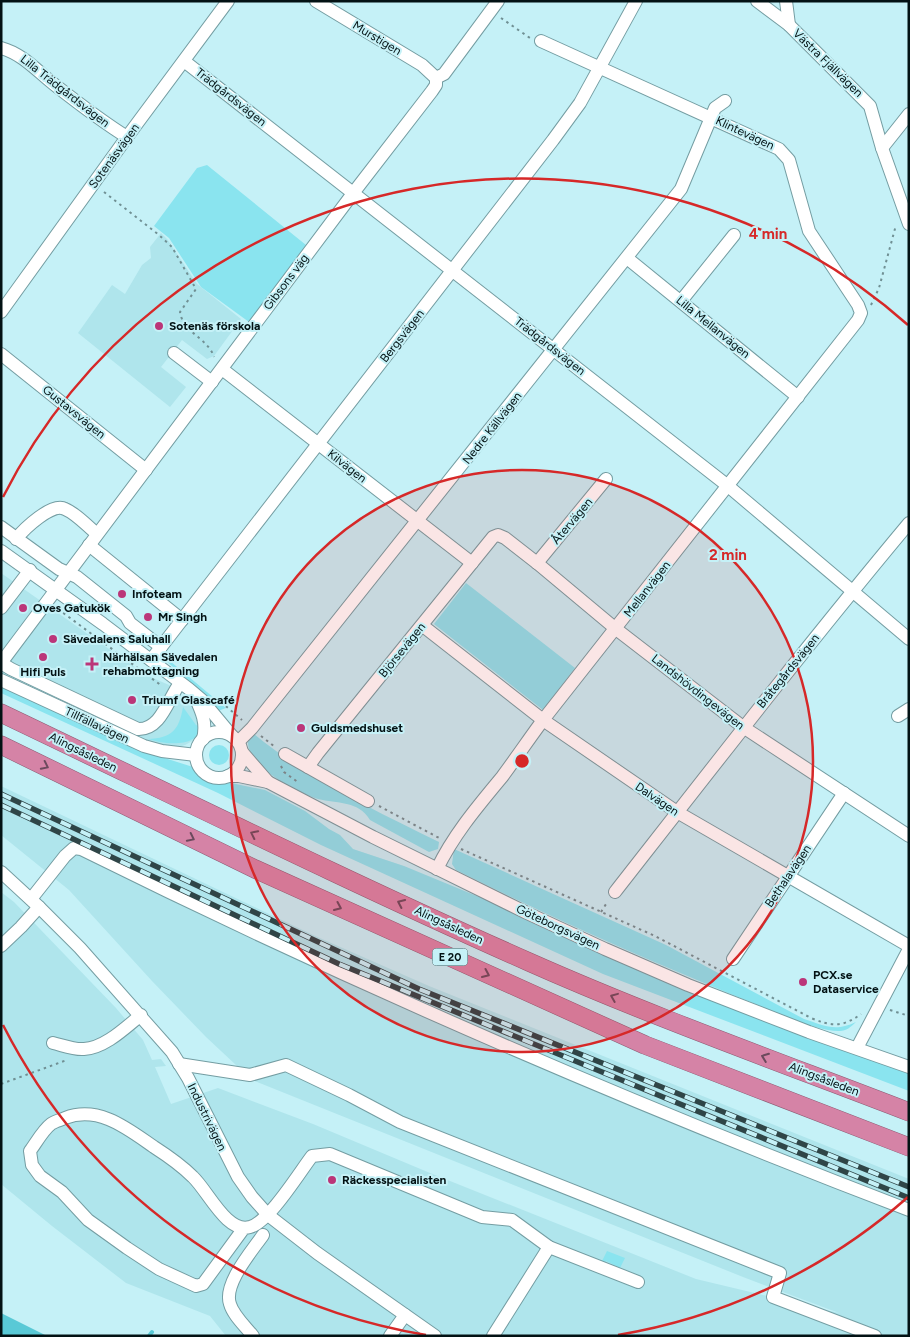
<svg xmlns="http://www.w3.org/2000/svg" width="910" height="1337" font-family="Figtree,sans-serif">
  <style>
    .built { fill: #afe5ec }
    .green { fill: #8ae4ef }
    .water { fill: #59c9d6 }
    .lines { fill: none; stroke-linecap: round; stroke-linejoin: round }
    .stream { stroke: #59c9d6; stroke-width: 4 }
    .minor-casing { stroke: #749da2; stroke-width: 14 }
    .highway-casing { stroke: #8c5b73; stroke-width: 19 }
    .path { stroke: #709094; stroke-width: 2; stroke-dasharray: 2.5 4; stroke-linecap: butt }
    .minor { stroke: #fff; stroke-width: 12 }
    .highway { stroke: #d583a6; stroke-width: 18 }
    .rail-casing { stroke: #2f4547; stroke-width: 5.5 }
    .rail { stroke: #c5f1f7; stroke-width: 4; stroke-dasharray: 11; stroke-linecap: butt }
    .oneway { stroke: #6c4a5d }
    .ring { fill: none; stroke: #d62828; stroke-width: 2.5 }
    .poi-dot { fill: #bb3679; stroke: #c5f1f7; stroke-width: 2 }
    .labels { text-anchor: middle; stroke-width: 4; stroke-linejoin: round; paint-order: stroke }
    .shield { fill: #c5f1f7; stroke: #3d5558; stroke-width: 1 }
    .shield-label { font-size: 11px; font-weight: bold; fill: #031214 }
    .street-label { font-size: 12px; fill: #031214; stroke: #c5f1f7 }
    .poi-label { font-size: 12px; font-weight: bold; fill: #031214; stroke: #c5f1f7; text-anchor: start }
    .centre { fill: #d62828; stroke: #c5f1f7; stroke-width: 2.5 }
    .ring-label { font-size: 15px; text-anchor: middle; font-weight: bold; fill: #d62828; stroke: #c5f1f7; stroke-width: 4; stroke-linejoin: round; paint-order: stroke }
  </style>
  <rect width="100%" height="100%" fill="#c5f1f7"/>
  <!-- built -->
  <g class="built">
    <path d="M161,233L167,239L197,284L241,319L214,356L207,359L182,340L161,367L186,387L170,407L78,333L112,285L125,294L142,265L151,258L150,247Z"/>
    <path d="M1,573L146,675L169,685L202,716L198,738L185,745L175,748L153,746L1,677Z"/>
    <path d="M1,786L313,935L429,986L909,1179V1336H226L210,1316L126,1283L52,1226L1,1184V892L14,902L116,1008L143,1040L152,1060L161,1059L166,1066L155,1067L171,1104L218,1088L313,1124L430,1173L696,1279L839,1313L743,1277L252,1080L206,1037L152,981L69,890L1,835Z"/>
  </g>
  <!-- green -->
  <g class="green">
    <path d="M207,165L306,245L249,322L201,287L169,238L154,226L197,168Z"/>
    <path d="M466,583L575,668L543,710L434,624Z"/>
    <path d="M164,656L226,708L218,711L206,696L164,659Z"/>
    <path d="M1,686L136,749L193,767L207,781L220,784L231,783L265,790L305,811L329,829L340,835L353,849L404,866L880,1063L909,1074V1091L603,974L321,845L218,793L1,693Z"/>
    <path d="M183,707L196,725L200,727C198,749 163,744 148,739C172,738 179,730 183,707Z"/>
    <path d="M254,734C310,780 374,810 439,842L438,849L429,852L370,820C358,800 337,804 318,799C297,793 247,766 248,742Z"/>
    <circle cx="219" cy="755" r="10"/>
    <path d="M454,849L666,945L804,1019C825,1026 835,1032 856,1022C851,1027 846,1031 840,1031C815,1032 767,1008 743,999C645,959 550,917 456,870L452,864Z"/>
    <path d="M607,1251L625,1258L620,1268L606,1261L605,1263L602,1261Z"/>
  </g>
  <!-- water -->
  <path class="water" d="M1,1313L47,1336H1Z"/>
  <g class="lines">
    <!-- stream -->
    <path class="stream" d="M149,1336L152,1332"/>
    <defs>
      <g id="minor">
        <path d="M316,1L422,65L436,78"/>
        <path d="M757,1L789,25L870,106L882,148L909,224"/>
        <path d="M786,1L789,25"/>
        <path d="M1,48C23,54 37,71 55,85C78,103 101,121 127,137"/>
        <path d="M184,61L728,486L909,639"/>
        <path d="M436,78L444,74L498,1"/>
        <path d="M882,148L909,114"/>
        <path d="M627,258L798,397"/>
        <path d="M681,301L734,235"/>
        <path d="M1,312L127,137L228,1"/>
        <path d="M174,353L212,382"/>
        <path d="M1,354L146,470"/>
        <path d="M222,369L472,563"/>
        <path d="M1,527L59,569L77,577L126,616L130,623L161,647"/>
        <path d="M16,539C24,529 52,502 65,509C77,514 87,526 97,534"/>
        <path d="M89,545L182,620"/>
        <path d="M1,551L103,624L189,689L202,700L232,736"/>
        <path d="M537,563L606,479"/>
        <path d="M1,608L30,570"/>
        <path d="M423,626L543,720L677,812L909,946"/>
        <path d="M151,660L553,140L580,103L636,1"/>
        <path d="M1,663L354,192L432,91L436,85V78"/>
        <path d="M1,663L11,669L138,729C161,730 168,699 180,683"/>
        <path d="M1,680L144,746L162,751L196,755"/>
        <path d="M195,697C202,712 207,723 203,739"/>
        <path d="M898,716L909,709"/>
        <circle cx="219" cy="755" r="23"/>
        <path d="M238,742L252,728L681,189L715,108L725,101"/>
        <path d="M242,752L268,782"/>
        <path d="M285,754L368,801"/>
        <path d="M308,767L318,753C377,681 434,609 493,537L498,535L505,538L537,563L616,629L743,727L909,836"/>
        <path d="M228,776H239L268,782L373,837L527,913L605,949L688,985L809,1032L909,1067"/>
        <path d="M437,869C454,834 478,806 502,777C516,758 529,739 543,720L858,320L861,313L858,305L809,231L789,160L779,149L541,41"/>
        <path d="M1,872L39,907L80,948L172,1052L188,1078L238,1177L252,1197L268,1215L317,1253L435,1336"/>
        <path d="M615,892C712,768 808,644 909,523"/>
        <path d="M31,899L65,856L74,848L81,849C351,983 627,1102 909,1210"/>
        <path d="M1,946L21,927L39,907"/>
        <path d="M733,959L844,793"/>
        <path d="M53,1043C62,1045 74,1050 84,1049C105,1048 126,1027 141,1015"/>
        <path d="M857,1048L909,949"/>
        <path d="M179,1064L250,1075L286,1065L349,1095L400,1122L780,1273L773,1297L875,1336"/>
        <path d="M244,1228L203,1284L196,1286L159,1269L127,1248L88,1220L62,1192L40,1176L32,1165L30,1151C36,1143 43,1130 51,1124C55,1121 61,1120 65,1118C99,1105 128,1129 154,1147C168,1156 182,1166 193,1177C208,1191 227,1234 250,1227C269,1222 299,1173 312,1156L330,1154L482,1217L512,1220L549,1247L638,1282"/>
        <path d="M253,1336C245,1326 233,1315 230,1304C223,1284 252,1251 263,1235"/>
        <path d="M390,1336L405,1315"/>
        <path d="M493,1336L549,1247"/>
      </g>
      <g id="highway">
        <path d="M1,713C177,797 351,883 529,962C653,1017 782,1063 909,1112"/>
        <path d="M1,745L255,869L645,1045L909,1147"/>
      </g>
    </defs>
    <!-- minor casing -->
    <use href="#minor" class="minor-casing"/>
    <!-- highway casing -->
    <use href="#highway" class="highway-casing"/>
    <!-- path -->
    <g class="path">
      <path d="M501,18L530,38"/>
      <path d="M104,192L159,235L172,247L196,289L180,312C183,333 208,338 214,357"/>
      <path d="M871,305L879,288L896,225"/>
      <path d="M58,609L162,686"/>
      <path d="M221,702L242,720"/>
      <path d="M261,736L275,747"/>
      <path d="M281,766L284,772L299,783"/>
      <path d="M379,806L441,839"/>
      <path d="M461,849L655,936L811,1018C831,1026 842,1028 861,1014"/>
      <path d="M601,912L608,901"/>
      <path d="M890,1010L909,1016"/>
      <path d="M1,1084L67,1060"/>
    </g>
    <!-- minor -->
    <use href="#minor" class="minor"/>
    <!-- highway -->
    <use href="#highway" class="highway"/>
    <defs>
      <g id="rail">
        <path d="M1,794L419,989L909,1187"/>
        <path d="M1,805L339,964L909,1198"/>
      </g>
    </defs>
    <!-- rail casing -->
    <use href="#rail" class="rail-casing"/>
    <!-- rail -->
    <use href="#rail" class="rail"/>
  </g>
  <!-- one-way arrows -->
  <defs><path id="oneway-chevron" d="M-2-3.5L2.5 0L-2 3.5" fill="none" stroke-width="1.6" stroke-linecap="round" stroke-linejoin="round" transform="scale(1.25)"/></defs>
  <g class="oneway">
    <use href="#oneway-chevron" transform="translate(45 766) rotate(26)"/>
    <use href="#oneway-chevron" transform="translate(254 834) rotate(-154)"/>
    <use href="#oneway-chevron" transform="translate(191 838) rotate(26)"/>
    <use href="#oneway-chevron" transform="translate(401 903) rotate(-155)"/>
    <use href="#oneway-chevron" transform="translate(338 907) rotate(24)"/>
    <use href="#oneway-chevron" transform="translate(486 974) rotate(24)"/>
    <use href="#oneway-chevron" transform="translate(614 997) rotate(-158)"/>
    <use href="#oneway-chevron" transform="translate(765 1057) rotate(-159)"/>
  </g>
  <!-- distance rings -->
  <circle cx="522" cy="761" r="291" fill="#d62828" fill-opacity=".12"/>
  <g class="ring">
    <circle cx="522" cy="761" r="291"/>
    <path d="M908 1197A582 582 0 0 1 618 1335M426 1335A582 582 0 0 1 3 1025M3 497A582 582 0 0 1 908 325"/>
  </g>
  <!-- markers -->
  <g class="poi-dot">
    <circle cx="159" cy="326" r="5"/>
    <circle cx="122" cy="594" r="5"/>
    <circle cx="23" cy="608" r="5"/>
    <circle cx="148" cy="617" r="5"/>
    <circle cx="53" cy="639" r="5"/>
    <circle cx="43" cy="657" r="5"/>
    <path d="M89.5 656.5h5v5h5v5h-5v5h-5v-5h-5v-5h5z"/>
    <circle cx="132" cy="700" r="5"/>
    <circle cx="301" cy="728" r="5"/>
    <circle cx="803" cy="982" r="5"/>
    <circle cx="332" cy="1180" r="5"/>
  </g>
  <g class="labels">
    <!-- shield labels -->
    <rect class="shield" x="432.5" y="948.5" width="35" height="17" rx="4"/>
    <g class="shield-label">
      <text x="450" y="961">E 20</text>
    </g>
    <!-- street labels -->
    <g class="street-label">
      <text transform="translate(377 38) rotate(31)" y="4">Murstigen</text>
      <text transform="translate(828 63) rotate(44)" y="4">Västra Fjällvägen</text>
      <text transform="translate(65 91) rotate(38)" y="4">Lilla Trädgårdsvägen</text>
      <text transform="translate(231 97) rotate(38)" y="4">Trädgårdsvägen</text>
      <text transform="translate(745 133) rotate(25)" y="4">Klintevägen</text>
      <text transform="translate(114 156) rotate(-54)" y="4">Sotenäsvägen</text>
      <text transform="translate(286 282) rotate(-53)" y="4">Gibsons väg</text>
      <text transform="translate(713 327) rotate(39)" y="4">Lilla Mellanvägen</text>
      <text transform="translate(402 336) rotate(-52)" y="4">Bergsvägen</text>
      <text transform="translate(550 346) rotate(38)" y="4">Trädgårdsvägen</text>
      <text transform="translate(74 412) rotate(39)" y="4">Gustavsvägen</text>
      <text transform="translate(492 428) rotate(-52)" y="4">Nedre Källvägen</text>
      <text transform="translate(347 466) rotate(38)" y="4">Kilvägen</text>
      <text transform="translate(572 521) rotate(-50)" y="4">Återvägen</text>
      <text transform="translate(647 589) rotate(-52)" y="4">Mellanvägen</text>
      <text transform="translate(402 650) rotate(-51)" y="4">Björsevägen</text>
      <text transform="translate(788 671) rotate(-51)" y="4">Bråtegårdsvägen</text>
      <text transform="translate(698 692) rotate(38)" y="4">Landshövdingevägen</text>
      <text transform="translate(97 725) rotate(25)" y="4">Tillfällavägen</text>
      <text transform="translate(83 752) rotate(26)" y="4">Alingsåsleden</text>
      <text transform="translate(657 799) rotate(34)" y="4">Dalvägen</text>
      <text transform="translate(788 876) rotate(-56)" y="4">Bethalavägen</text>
      <text transform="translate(449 925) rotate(25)" y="4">Alingsåsleden</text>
      <text transform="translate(558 927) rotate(25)" y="4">Göteborgsvägen</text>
      <text transform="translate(824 1079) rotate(21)" y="4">Alingsåsleden</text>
      <text transform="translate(207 1117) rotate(64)" y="4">Industrivägen</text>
    </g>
    <!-- poi labels -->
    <g class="poi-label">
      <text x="169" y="330">Sotenäs förskola</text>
      <text x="132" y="598">Infoteam</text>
      <text x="33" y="612">Oves Gatukök</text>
      <text x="158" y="621">Mr Singh</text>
      <text x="63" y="643">Sävedalens Saluhall</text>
      <text x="103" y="661">Närhälsan Sävedalen<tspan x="103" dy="14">rehabmottagning</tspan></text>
      <text x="43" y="676" text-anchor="middle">Hifi Puls</text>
      <text x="142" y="704">Triumf Glasscafé</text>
      <text x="311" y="732">Guldsmedshuset</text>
      <text x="813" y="979">PCX.se<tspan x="813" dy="14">Dataservice</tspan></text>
      <text x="342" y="1184">Räckesspecialisten</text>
    </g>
  </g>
  <circle cx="522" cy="761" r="8" class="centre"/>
  <g class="ring-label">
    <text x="768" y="239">4 min</text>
    <text x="728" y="560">2 min</text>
  </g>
  <!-- border -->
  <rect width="910" height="1337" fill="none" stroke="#031214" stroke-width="5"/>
</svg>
